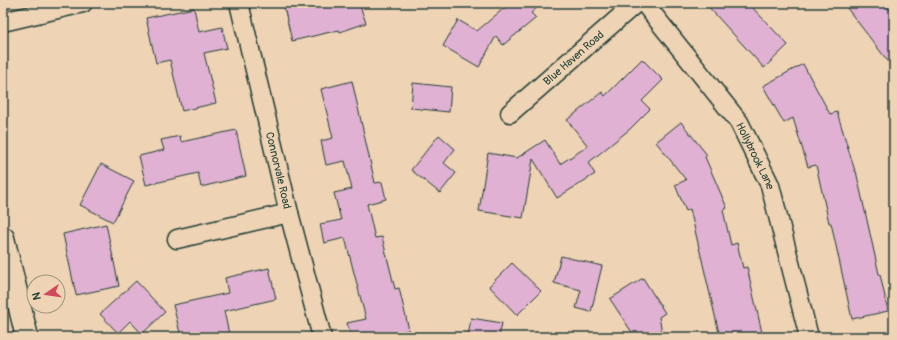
<svg xmlns="http://www.w3.org/2000/svg" width="897" height="340" font-family="Pangolin,sans-serif">
  <style>
    .building { fill: #e0b1d3; stroke: #1f3d34 }
    .lines { fill: none; stroke-linecap: round; stroke-linejoin: round }
    .minor-casing { stroke: #1f3d34; stroke-width: 21 }
    .major-casing { stroke: #1f3d34; stroke-width: 25 }
    .minor { stroke: #eed3b5; stroke-width: 18 }
    .major { stroke: #eed3b5; stroke-width: 22 }
    .labels { text-anchor: middle; stroke-width: 3; stroke-linejoin: round; paint-order: stroke }
    .street-label { font-size: 11px; fill: #1f3d34; stroke: #eed3b5 }
  </style>
  <rect width="100%" height="100%" fill="#eed3b5"/>
  <filter id="ink" filterUnits="userSpaceOnUse"><feTurbulence type="fractalNoise" baseFrequency=".025" numOctaves="2"/><feDisplacementMap in="SourceGraphic" scale="8" xChannelSelector="R" yChannelSelector="G"/><feConvolveMatrix kernelMatrix="1 2 1 2 8 2 1 2 1" color-interpolation-filters="sRGB"/></filter>
  <g filter="url(#ink)">
    <!-- building -->
    <g class="building">
      <path d="M283,3H359L366,23L340,32L339,30L292,41Z"/>
      <path d="M510,3H542L531,13L536,18L503,45L496,36L479,67L443,46L458,20L477,31Z"/>
      <path d="M705,3H748L788,45L764,68Z"/>
      <path d="M843,3H884L894,15V69Z"/>
      <path d="M194,8L199,32L222,27L227,48L204,53L216,103L182,111L170,60L156,63L146,18Z"/>
      <path d="M642,59L663,80L642,101L650,109L630,129L588,163L595,174L557,198L533,159L523,218L479,211L488,153L517,158L545,140L560,164L588,146L567,120L602,92L605,96Z"/>
      <path d="M803,64L830,114L837,112L855,171H856L879,274H880L888,311L852,319L831,223H829L816,165L808,167L793,118L784,123L763,86Z"/>
      <path d="M352,81L375,183L382,182L386,199L367,204L375,238L382,237L395,289L399,288L409,330L380,337H351L347,323L366,319L345,238L324,243L320,224L341,220L334,193L352,189L345,161L326,165L321,141L333,138L321,89Z"/>
      <path d="M413,83L451,87L449,112L411,108Z"/>
      <path d="M681,122L707,155L705,157L727,208L723,210L731,245L737,243L743,268L747,267L763,337H720L690,209L686,211L675,185L686,180L656,142Z"/>
      <path d="M236,130L246,176L201,187L198,173L146,185L139,156L164,150L161,140L180,136L181,142Z"/>
      <path d="M439,135L455,149L444,163L456,173L440,193L411,170Z"/>
      <path d="M101,164L134,181L113,222L80,205Z"/>
      <path d="M106,224L119,286L76,295L63,234Z"/>
      <path d="M561,256L602,266L591,312L576,308L581,290L554,283Z"/>
      <path d="M512,263L541,291L517,315L489,286Z"/>
      <path d="M269,268L276,299L224,311L229,334L215,337H181L173,305L228,293L225,278Z"/>
      <path d="M643,278L665,313L659,317L663,337H635L610,299Z"/>
      <path d="M136,281L165,312L142,334L130,321L118,333L100,314Z"/>
      <path d="M471,318L502,323L499,337H468Z"/>
    </g>
    <g class="lines">
      <defs>
        <g id="minor">
          <path id="s1" d="M239,3L289,213L322,337"/>
          <path id="s2" d="M644,3L739,122L770,185L809,337"/>
          <path d="M3,22L83,3"/>
          <path id="s3" d="M510,113L636,3"/>
          <path d="M177,239L289,213"/>
        </g>
        <path id="major" d="M3,238L27,337"/>
      </defs>
      <!-- minor casing -->
      <use href="#minor" class="minor-casing"/>
      <!-- major casing -->
      <use href="#major" class="major-casing"/>
      <!-- minor -->
      <use href="#minor" class="minor"/>
      <!-- major -->
      <use href="#major" class="major"/>
    </g>
  </g>
  <g class="labels">
    <!-- street labels -->
    <g class="street-label">
      <text dy="4" stroke="none"><textPath href="#s3" startOffset="84">Blue Haven Road</textPath></text>
      <text dy="4" stroke="none"><textPath href="#s2" startOffset="190">Hollybrook Lane</textPath></text>
      <text dy="4" stroke="none"><textPath href="#s1" startOffset="172">Connorvale Road</textPath></text>
    </g>
  </g>
  <!-- margin -->
  <rect width="897" height="340" fill="none" stroke="#eed3b5" stroke-width="16"/>
  <rect x="8" y="8" width="881" height="324" fill="none" stroke="#1f3d34" stroke-width="1.5" filter="url(#ink)"/>
  <!-- north arrow -->
  <g transform="translate(46 294) rotate(257)"><circle r="19" fill="#eed3b5" stroke="#9b9781"/>
  <path d="M0-3L7 15L0 10L-7 15Z" fill="#d1495b"/>
  <text y="-6" font-size="11" font-weight="bold" text-anchor="middle" fill="#1f3d34">N</text>
  </g>
</svg>
